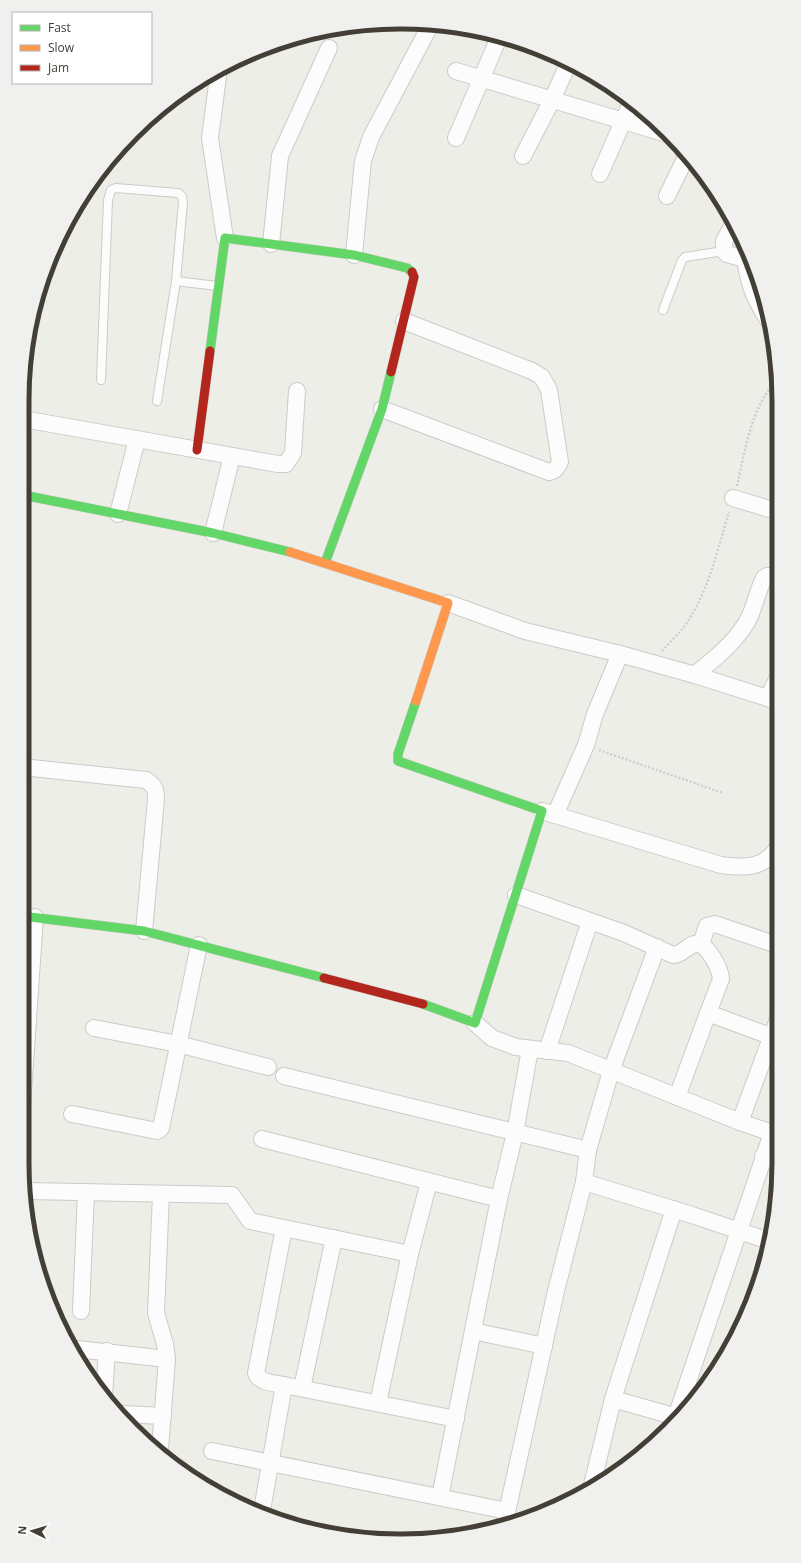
<svg xmlns="http://www.w3.org/2000/svg" width="801" height="1563" font-family="'Open Sans',sans-serif">
  <style>
    .lines { fill: none; stroke-linecap: round; stroke-linejoin: round }
    .lane-casing { stroke: #cccbc7; stroke-width: 10 }
    .street-casing { stroke: #cccbc7; stroke-width: 18 }
    .fast-casing { stroke: #cccbc1; stroke-width: 10 }
    .slow-casing { stroke: #cccbc1; stroke-width: 10 }
    .jam-casing { stroke: #cccbc1; stroke-width: 10 }
    .path { stroke: #cfceca; stroke-width: 2.5; stroke-dasharray: 2 2; stroke-linecap: butt }
    .lane { stroke: #fcfcfc; stroke-width: 8 }
    .street { stroke: #fcfcfc; stroke-width: 16 }
    .fast { stroke: #63d668; stroke-width: 9 }
    .slow { stroke: #ff974d; stroke-width: 9 }
    .jam { stroke: #b3261e; stroke-width: 9 }
    .rim { fill: none; stroke: #433f36; stroke-width: 5 }
  </style>
  <rect width="100%" height="100%" fill="#eeeee9"/>
  <g class="lines">
    <defs>
      <g id="lane">
        <path d="M663,310L682,260L685,257L724,251"/>
        <path d="M101,380L108,200L111,190L116,188L178,193L182,196L183,202L176,281"/>
        <path d="M157,401L176,281L217,286"/>
      </g>
      <g id="street">
        <path d="M219,69L210,138L225,238"/>
        <path d="M456,71L667,134"/>
        <path d="M456,138L500,35"/>
        <path d="M523,156L552,100L569,62"/>
        <path d="M600,174L631,103"/>
        <path d="M667,196L687,155"/>
        <path d="M733,225L724,241V251L727,254L752,261"/>
        <path d="M271,244L280,156L329,48"/>
        <path d="M354,255L363,161L371,137L431,24"/>
        <path d="M745,259C749,285 754,298 768,320"/>
        <path d="M382,409L549,472C555,471 557,468 560,462L549,390L542,377L532,371L404,321"/>
        <path d="M23,419L278,464H286L293,453L297,391"/>
        <path d="M733,498L776,511"/>
        <path d="M118,514L137,439"/>
        <path d="M213,533L232,456"/>
        <path d="M448,603L525,631L620,654L695,675L777,701"/>
        <path d="M695,675C715,658 738,641 750,616C755,604 758,590 764,578L767,576L776,577"/>
        <path d="M768,698L777,679"/>
        <path d="M22,767L146,780C155,786 156,789 156,799L144,931"/>
        <path d="M542,811L721,865C744,868 762,869 777,849"/>
        <path d="M555,815L586,745L595,714L620,654"/>
        <path d="M516,895L624,933L673,955C684,955 689,941 701,944C710,951 720,967 721,979L708,1013"/>
        <path d="M701,944L707,926L715,924L777,945"/>
        <path d="M475,1023L492,1038L516,1047L568,1053L740,1122L778,1135"/>
        <path d="M94,1028L178,1044L268,1067"/>
        <path d="M547,1051L590,921"/>
        <path d="M284,1076L588,1150L584,1182L692,1215L769,1241"/>
        <path d="M677,1097L708,1013L778,1039"/>
        <path d="M22,1107L35,917"/>
        <path d="M72,1114L157,1131L161,1128L199,945"/>
        <path d="M740,1122L778,1019"/>
        <path d="M262,1139L499,1199L515,1133L530,1049"/>
        <path d="M588,1150L611,1071L657,947"/>
        <path d="M763,1156L778,1161"/>
        <path d="M27,1191L232,1195L250,1221L410,1254"/>
        <path d="M161,1194L156,1313L165,1344L167,1359"/>
        <path d="M674,1209L613,1399L677,1417"/>
        <path d="M284,1228L256,1373C259,1383 275,1383 284,1385"/>
        <path d="M81,1311L86,1192"/>
        <path d="M473,1331L544,1346"/>
        <path d="M77,1349L167,1359L160,1449"/>
        <path d="M302,1388L334,1238"/>
        <path d="M104,1396L107,1351"/>
        <path d="M378,1403L410,1254L429,1182"/>
        <path d="M123,1414L163,1416"/>
        <path d="M675,1420L772,1133"/>
        <path d="M212,1451L507,1511"/>
        <path d="M592,1485L613,1399"/>
        <path d="M440,1497L499,1199"/>
        <path d="M262,1510L284,1385L456,1419"/>
        <path d="M505,1521L556,1291L584,1182"/>
      </g>
      <g id="fast">
        <path d="M210,351L225,238L354,255L407,268L412,272"/>
        <path d="M23,495L213,533L290,552"/>
        <path d="M325,563L382,409L391,372"/>
        <path d="M416,701L398,754V761L542,811L475,1023L423,1004"/>
        <path d="M22,916L144,931L324,978"/>
      </g>
      <path id="slow" d="M290,552L448,603L416,701"/>
      <g id="jam">
        <path d="M391,372L414,277L412,272"/>
        <path d="M197,450L210,351"/>
        <path d="M324,978L423,1004"/>
      </g>
    </defs>
    <!-- lane casing -->
    <use href="#lane" class="lane-casing"/>
    <!-- street casing -->
    <use href="#street" class="street-casing"/>
    <!-- fast casing -->
    <use href="#fast" class="fast-casing"/>
    <!-- slow casing -->
    <use href="#slow" class="slow-casing"/>
    <!-- jam casing -->
    <use href="#jam" class="jam-casing"/>
    <!-- path -->
    <g class="path">
      <path d="M737,486C745,451 751,408 776,381"/>
      <path d="M662,651C669,643 677,636 683,628C708,595 717,551 729,512"/>
      <path d="M599,750L723,793"/>
    </g>
    <!-- lane -->
    <use href="#lane" class="lane"/>
    <!-- street -->
    <use href="#street" class="street"/>
    <!-- fast -->
    <use href="#fast" class="fast"/>
    <!-- slow -->
    <use href="#slow" class="slow"/>
    <!-- jam -->
    <use href="#jam" class="jam"/>
  </g>
  <!-- crop -->
  <path d="M0 0H801V1563H0ZM400 29H401A371 371 0 0 1 772 400V1163A371 371 0 0 1 401 1534H400A371 371 0 0 1 29 1163V400A371 371 0 0 1 400 29Z" fill="#f0f0ef" fill-rule="evenodd"/>
  <path class="rim" d="M400 29H401A371 371 0 0 1 772 400V1163A371 371 0 0 1 401 1534H400A371 371 0 0 1 29 1163V400A371 371 0 0 1 400 29Z"/>
  <!-- legend -->
  <rect x="12" y="12" width="140" height="72" fill="#ffffff" stroke="#b4b2af"/>
  <rect x="20" y="25" width="20" height="6" fill="#63d668" stroke="#b4b2af"/>
  <text x="48" y="32" font-size="12" fill="#433f36">Fast</text>
  <rect x="20" y="45" width="20" height="6" fill="#ff974d" stroke="#b4b2af"/>
  <text x="48" y="52" font-size="12" fill="#433f36">Slow</text>
  <rect x="20" y="65" width="20" height="6" fill="#b3261e" stroke="#b4b2af"/>
  <text x="48" y="72" font-size="12" fill="#433f36">Jam</text>
  <!-- north arrow -->
  <g transform="translate(32 1531) rotate(275)" stroke="#ffffff" stroke-width="3" paint-order="stroke">
  <path d="M0-3L7 15L0 10L-7 15Z" fill="#433f36"/>
  <text y="-6" font-size="11" font-weight="bold" text-anchor="middle" fill="#433f36">N</text>
  </g>
</svg>
